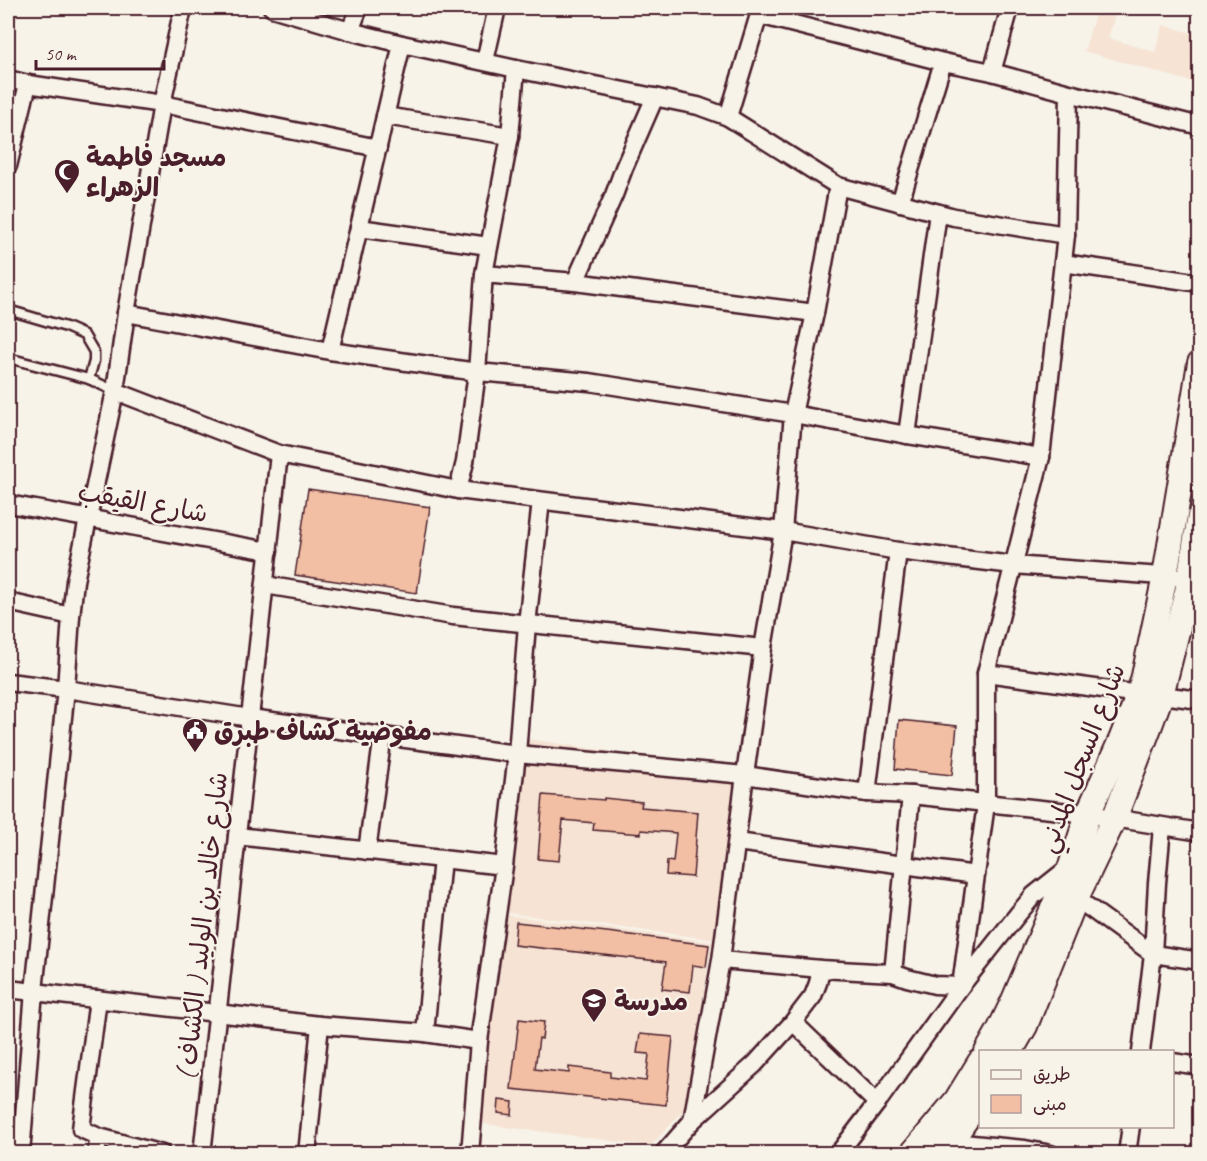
<svg xmlns="http://www.w3.org/2000/svg" width="1207" height="1161" font-family="Caveat,'Playpen Sans Arabic',sans-serif">
  <style>
    .built { fill: #f6e3d4 }
    .building { fill: #f2bfa4; stroke: #4a1f2b; stroke-width: 1.5 }
    .lines { fill: none; stroke-linecap: round; stroke-linejoin: round }
    .lane-casing { stroke: #4a1f2b; stroke-width: 13 }
    .street-casing { stroke: #4a1f2b; stroke-width: 21 }
    .secondary-casing { stroke: #4a1f2b; stroke-width: 28 }
    .lane { stroke: #f7f3e8; stroke-width: 8 }
    .street { stroke: #f7f3e8; stroke-width: 16 }
    .secondary { stroke: #f7f3e8; stroke-width: 24 }
    .labels { text-anchor: middle; stroke-width: 4.5; stroke-linejoin: round; paint-order: stroke }
    .poi-label { font-size: 26px; font-weight: bold; fill: #4a1f2b; stroke: #f7f3e8; text-anchor: start }
    .street-label { font-size: 26px; fill: #4a1f2b; stroke: #f7f3e8 }
  </style>
  <rect width="100%" height="100%" fill="#f7f3e8"/>
  <filter id="ink" filterUnits="userSpaceOnUse"><feTurbulence type="fractalNoise" baseFrequency=".0167" numOctaves="2"/><feDisplacementMap in="SourceGraphic" scale="12" xChannelSelector="R" yChannelSelector="G"/><feConvolveMatrix kernelMatrix="1 2 1 2 8 2 1 2 1" color-interpolation-filters="sRGB"/></filter>
  <g filter="url(#ink)">
    <!-- built -->
    <g class="built">
      <path d="M1097,8H1117L1108,38L1155,52L1163,25L1199,35V84L1084,51Z"/>
      <path d="M515,737L759,774L726,841L719,940L507,913L513,860Z"/>
      <path d="M505,915L712,942L686,1107L651,1146L476,1123Z"/>
    </g>
    <!-- building -->
    <g class="building">
      <path d="M308,489L430,507L417,593L295,575Z"/>
      <path d="M899,720L957,726L952,775L895,769Z"/>
      <path d="M543,795L604,800V798L642,802L641,807L698,812L693,877L666,875L667,861L673,862L676,833L641,830V834L593,830L594,823L563,820L559,861L538,859Z"/>
      <path d="M516,922L607,932L709,945L706,967L693,965L690,992L662,989L666,962L514,945Z"/>
      <path d="M519,1019L544,1022L542,1039L539,1038L535,1069L569,1073V1067L610,1072V1077L646,1081L649,1054L637,1053L640,1034L673,1037L666,1105L511,1089Z"/>
      <path d="M499,1100L513,1102L512,1115L498,1113Z"/>
    </g>
    <g class="lines">
      <defs>
        <g id="lane">
          <path d="M8,310L66,327L84,335L94,352V361L89,379L115,391"/>
          <path d="M8,358L89,379"/>
        </g>
        <g id="street">
          <path d="M272,8L350,31L402,44L516,69L698,106L728,117L838,186L954,217L1066,235"/>
          <path d="M759,15L943,62L992,72L1069,93L1200,126"/>
          <path d="M350,31L359,8"/>
          <path d="M485,61L497,8"/>
          <path d="M992,72L1010,8"/>
          <path d="M8,79L28,84L162,104L378,148"/>
          <path d="M385,116L510,136"/>
          <path d="M728,117L761,8"/>
          <path d="M8,166L28,84"/>
          <path d="M900,203L943,62"/>
          <path d="M359,228L489,246"/>
          <path d="M1063,263L1200,283"/>
          <path d="M484,274L575,282L815,313"/>
          <path d="M575,282L614,195L624,168L655,97"/>
          <path d="M126,313L330,351L477,372L589,382L793,414L907,435L1041,457"/>
          <path d="M330,351L402,44"/>
          <path d="M115,391L279,454L458,490L783,531L898,551L1013,565L1175,577"/>
          <path d="M907,435L938,213"/>
          <path d="M458,490L465,462L477,372L484,274L510,136L516,69"/>
          <path d="M8,504L269,551"/>
          <path d="M265,585L453,616L763,648"/>
          <path d="M8,602L71,616"/>
          <path d="M986,673L1139,694"/>
          <path d="M8,682L66,689L250,718L517,754L745,775L867,793L911,795L1088,814L1200,832"/>
          <path d="M1161,695L1200,700"/>
          <path d="M867,793L898,551"/>
          <path d="M237,836L504,866"/>
          <path d="M737,842L976,875L986,804V673L1041,457L1066,235L1069,93"/>
          <path d="M367,851L383,735"/>
          <path d="M1076,898L1153,954L1200,961"/>
          <path d="M721,960L821,969L893,973L907,978L935,985L961,986L976,875"/>
          <path d="M893,973L911,795"/>
          <path d="M8,989L320,1025L425,1033L479,1041"/>
          <path d="M98,999L81,1129L99,1137L162,1154"/>
          <path d="M793,1022L877,1103"/>
          <path d="M425,1033L442,859"/>
          <path d="M1141,1052L1153,954L1157,883L1162,827"/>
          <path d="M1172,1062L1200,1066"/>
          <path d="M692,1121L721,960L745,775L763,648L783,531L793,414L815,313L838,186"/>
          <path d="M952,1142L1025,1149L1051,1154"/>
          <path d="M21,1154L34,991L66,689L71,616L75,581L115,391L126,313L162,104L183,8"/>
          <path d="M96,1154L99,1137"/>
          <path d="M202,1154L279,454"/>
          <path d="M307,1154L320,1025"/>
          <path d="M470,1154L479,1041L504,866L517,754L527,624L541,501"/>
          <path d="M663,1154L692,1121L755,1064L793,1022L813,996L818,983L821,969"/>
          <path d="M838,1154L877,1103L961,986L1018,914L1034,895L1068,868"/>
          <path d="M1127,1154L1131,1126"/>
        </g>
        <g id="secondary">
          <path d="M987,1052L999,1031L1014,1000L1071,866L1088,814L1121,740L1139,694L1144,676L1165,576L1200,363"/>
          <path d="M1010,1052L1025,1026L1076,898L1114,819L1150,725L1161,695L1187,592L1200,516"/>
          <path d="M912,1154L956,1101L980,1062"/>
          <path d="M942,1154L980,1099"/>
        </g>
      </defs>
      <!-- lane casing -->
      <use href="#lane" class="lane-casing"/>
      <!-- street casing -->
      <use href="#street" class="street-casing"/>
      <!-- secondary casing -->
      <use href="#secondary" class="secondary-casing"/>
      <!-- lane -->
      <use href="#lane" class="lane"/>
      <!-- street -->
      <use href="#street" class="street"/>
      <!-- secondary -->
      <use href="#secondary" class="secondary"/>
    </g>
  </g>
  <!-- icons -->
  <defs>
    <symbol id="mosque-pin" viewBox="-11 -11 22 30"><path d="M0 17L-7.5 6A9.5 9.5 0 1 1 7.5 6Z" fill="#4a1f2b" stroke="#f7f3e8"/><path d="M3.5-4.9A6 6 0 1 0 3.5 4.9A5 5 0 1 1 3.5-4.9Z" fill="#fff"/></symbol>
    <symbol id="civic-pin" viewBox="-11 -11 22 30"><path d="M0 17L-7.5 6A9.5 9.5 0 1 1 7.5 6Z" fill="#4a1f2b" stroke="#f7f3e8"/><path d="M-.6-6.5H3V-4.5H.6V-3L4-1V1h2V6H-6V1h2V-1L-.6-3ZM-1.2 2.5V6h2.4V2.5Z" fill="#fff"/></symbol>
    <symbol id="school-pin" viewBox="-11 -11 22 30"><path d="M0 17L-7.5 6A9.5 9.5 0 1 1 7.5 6Z" fill="#4a1f2b" stroke="#f7f3e8"/><path d="M0-5L7-2L0 1L-7-2ZM-4 1L0 2.5L4 1V4Q0 6-4 4Z" fill="#fff"/></symbol>
  </defs>
  <g fill-rule="evenodd">
    <use href="#mosque-pin" x="52" y="157" width="30" height="40"/>
    <use href="#civic-pin" x="180" y="716" width="30" height="40"/>
    <use href="#school-pin" x="579" y="986" width="30" height="40"/>
  </g>
  <g class="labels">
    <!-- poi labels -->
    <g class="poi-label">
      <text x="86" y="166">مسجد فاطمة<tspan x="86" dy="30">الزهراء</tspan></text>
      <text x="214" y="740">مفوضية كشاف طبرق</text>
      <text x="614" y="1010">مدرسة</text>
    </g>
    <!-- street labels -->
    <g class="street-label">
      <text transform="translate(143 502) rotate(10)" y="9">شارع القيقب</text>
      <text transform="translate(1081 758) rotate(-69)" y="9">شارع السجل المدني</text>
      <text transform="translate(202 926) rotate(-84)" y="9">شارع خالد بن الوليد ( الكشاف )</text>
    </g>
  </g>
  <!-- margin -->
  <rect width="1207" height="1161" fill="none" stroke="#f7f3e8" stroke-width="30"/>
  <rect x="15" y="15" width="1177" height="1131" fill="none" stroke="#4a1f2b" stroke-width="2" filter="url(#ink)"/>
  <!-- legend -->
  <rect x="979" y="1050" width="195" height="78" fill="#f7f3e8" stroke="#b29e9c" stroke-width="1.5"/>
  <rect x="991" y="1070" width="30" height="9" fill="#f7f3e8" stroke="#b29e9c" stroke-width="1.5"/>
  <text x="1033" y="1080" font-size="18" fill="#4a1f2b">طريق</text>
  <rect x="991" y="1095" width="30" height="18" fill="#f2bfa4" stroke="#b29e9c" stroke-width="1.5"/>
  <text x="1033" y="1110" font-size="18" fill="#4a1f2b">مبنى</text>
  <!-- scale -->
  <path d="M36 60v9h128v-9" fill="none" stroke="#4a1f2b" stroke-width="3"/>
  <text x="45" y="60" font-size="18" fill="#4a1f2b" stroke="#f7f3e8" stroke-width="4.5" paint-order="stroke">50 m</text>
</svg>
